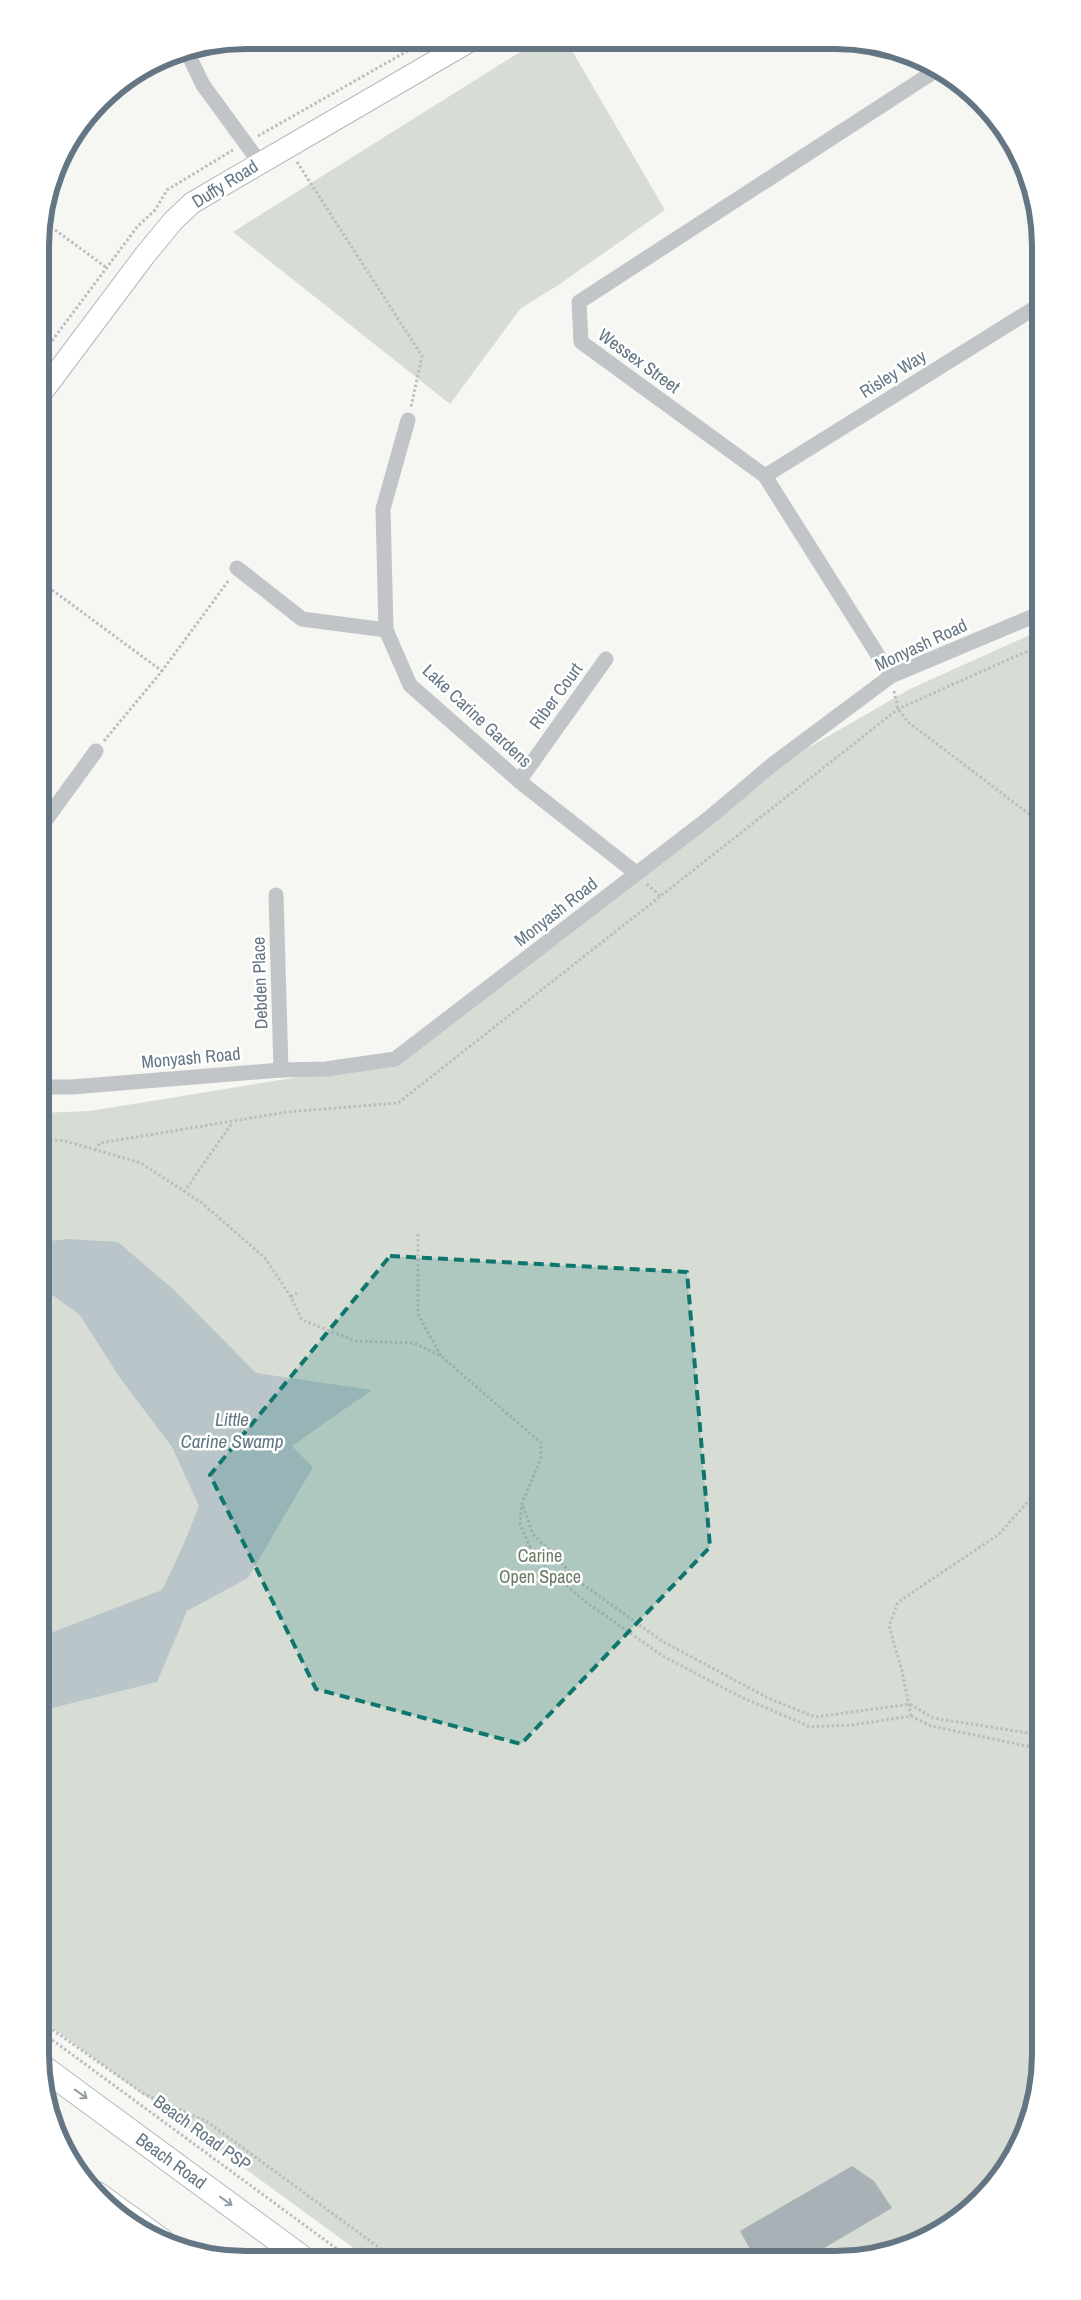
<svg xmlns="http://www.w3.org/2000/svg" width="1081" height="2300" font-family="'Archivo Narrow',sans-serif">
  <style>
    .green { fill: #d7ddd4 }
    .water { fill: #b9c5c9 }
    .building { fill: #a8b1b6 }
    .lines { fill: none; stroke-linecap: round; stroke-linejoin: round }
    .secondary-casing { stroke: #b3b9bd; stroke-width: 23 }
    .primary-casing { stroke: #b4b9bc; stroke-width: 26 }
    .path { stroke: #bbbdc0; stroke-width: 3; stroke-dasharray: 2.5 2.5; stroke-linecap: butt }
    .street { stroke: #c1c5c8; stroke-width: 15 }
    .secondary { stroke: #fff; stroke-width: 21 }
    .primary { stroke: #fff; stroke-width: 24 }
    .oneway { stroke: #929fa9 }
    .marked { fill: #0f766e; fill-opacity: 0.2; stroke: #0f766e; stroke-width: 4; stroke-dasharray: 10 6; stroke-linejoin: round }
    .labels { text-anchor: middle; stroke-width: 5; stroke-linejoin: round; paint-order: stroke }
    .street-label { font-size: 18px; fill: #647684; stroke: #fff }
    .park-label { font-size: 18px; fill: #687b63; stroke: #fff }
    .water-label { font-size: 19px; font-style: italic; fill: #607781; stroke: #fff }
    .rim { fill: none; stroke: #647684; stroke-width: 6 }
  </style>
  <rect width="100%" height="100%" fill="#f6f6f3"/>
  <!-- green -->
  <g class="green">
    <path d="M536,42H567L665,210L557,286L521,308L450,404L233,232Z"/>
    <path d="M1041,630V2068L1025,2133L990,2190L949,2226L889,2253L836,2260L366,2257L40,2019V1113L90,1111L403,1060L787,760L910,689Z"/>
  </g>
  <!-- water -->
  <path class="water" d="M68,1239L118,1242L174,1290L256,1373L372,1390L292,1446L313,1467L248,1578L187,1611L157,1682L40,1711V1637L162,1590L183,1546L199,1506L172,1447L120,1378L80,1315L51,1294L40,1295V1242Z"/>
  <!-- building -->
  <path class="building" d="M852,2166L874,2181L892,2208L804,2260H756L740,2231Z"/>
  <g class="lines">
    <defs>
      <path id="secondary" d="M40,395L145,255L173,221L192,203L470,41"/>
      <g id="primary">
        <path d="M41,2066L301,2257"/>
        <path d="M97,2194L162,2241"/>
      </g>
    </defs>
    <!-- secondary casing -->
    <use href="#secondary" class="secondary-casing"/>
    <!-- primary casing -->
    <use href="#primary" class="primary-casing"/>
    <!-- path -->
    <g class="path">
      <path d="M258,136L425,41"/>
      <path d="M297,162L422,356L411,407"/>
      <path d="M43,221L107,268"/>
      <path d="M40,357L137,227L155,210L167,190L233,150"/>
      <path d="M40,581L162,671"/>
      <path d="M894,691L898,709L908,722L1041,823"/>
      <path d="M104,741L162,671L229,580"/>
      <path d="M647,884L661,897"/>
      <path d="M40,1139L65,1141L141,1163L202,1203L265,1258L291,1297L302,1320L356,1341L414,1343L441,1356L541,1443V1458L522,1503L520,1524L534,1556L583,1600L663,1656L737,1695L810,1727L852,1725L911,1716L931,1726L1041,1749"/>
      <path d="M95,1150L100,1143L287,1112L398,1103L898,709L1041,645"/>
      <path d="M184,1192L232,1123"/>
      <path d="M418,1234V1314L441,1356"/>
      <path d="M291,1297L297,1293"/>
      <path d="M523,1506L533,1534L581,1583L662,1641L770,1699L815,1717L910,1704L933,1718L1041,1735"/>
      <path d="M911,1716L902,1671L889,1626L898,1602L998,1535L1041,1487"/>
      <path d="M40,2021L144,2094L206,2121L392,2257"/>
      <path d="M40,2031L348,2257"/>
    </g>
    <!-- street -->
    <g class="street">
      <path d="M187,52L203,85L260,163"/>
      <path d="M408,420L383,509L386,630L410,685L519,781L636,873"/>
      <path d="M765,476L1041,304"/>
      <path d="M237,568L302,619L386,630"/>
      <path d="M891,676L765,476L581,342L579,302L938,69"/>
      <path d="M519,781L606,659"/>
      <path d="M40,828L96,751"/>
      <path d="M276,895L281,1070"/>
      <path d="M40,1087H72L281,1070L326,1069L395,1059L709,818L773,764L891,676L1041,613"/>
    </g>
    <!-- secondary -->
    <use href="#secondary" class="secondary"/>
    <!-- primary -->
    <use href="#primary" class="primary"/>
  </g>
  <!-- one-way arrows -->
  <defs><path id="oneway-shaft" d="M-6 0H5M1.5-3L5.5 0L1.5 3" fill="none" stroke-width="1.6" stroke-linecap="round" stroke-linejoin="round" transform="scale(1.25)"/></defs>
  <g class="oneway">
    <use href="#oneway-shaft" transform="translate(81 2094) rotate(36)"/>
    <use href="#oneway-shaft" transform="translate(226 2201) rotate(36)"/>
  </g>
  <!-- marked area -->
  <path class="marked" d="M390,1256L687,1272L710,1547L521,1744L316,1689L210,1475Z"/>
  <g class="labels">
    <!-- street labels -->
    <g class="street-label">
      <text transform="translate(225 184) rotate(-32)" y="6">Duffy Road</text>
      <text transform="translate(639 361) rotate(36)" y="6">Wessex Street</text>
      <text transform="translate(893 374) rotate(-32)" y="6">Risley Way</text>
      <text transform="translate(921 645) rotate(-25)" y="6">Monyash Road</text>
      <text transform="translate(556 696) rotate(-54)" y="6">Riber Court</text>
      <text transform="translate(477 716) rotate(43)" y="6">Lake Carine Gardens</text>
      <text transform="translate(556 912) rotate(-38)" y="6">Monyash Road</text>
      <text transform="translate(260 983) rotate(-92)" y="6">Debden Place</text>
      <text transform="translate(191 1058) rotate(-5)" y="6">Monyash Road</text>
      <text transform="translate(202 2133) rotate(36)" y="6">Beach Road PSP</text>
      <text transform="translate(171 2161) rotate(36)" y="6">Beach Road</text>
    </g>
    <!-- park labels -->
    <g class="park-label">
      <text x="540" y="1562">Carine<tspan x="540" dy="21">Open Space</tspan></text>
    </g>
    <!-- water labels -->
    <g class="water-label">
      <text x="232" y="1426">Little<tspan x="232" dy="22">Carine Swamp</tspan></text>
    </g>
  </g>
  <!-- crop -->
  <path d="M0 0H1081V2300H0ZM246 49H835A197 197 0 0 1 1032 246V2054A197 197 0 0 1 835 2251H246A197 197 0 0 1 49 2054V246A197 197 0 0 1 246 49Z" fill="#fff" fill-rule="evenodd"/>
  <path class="rim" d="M246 49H835A197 197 0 0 1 1032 246V2054A197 197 0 0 1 835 2251H246A197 197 0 0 1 49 2054V246A197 197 0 0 1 246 49Z"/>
</svg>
